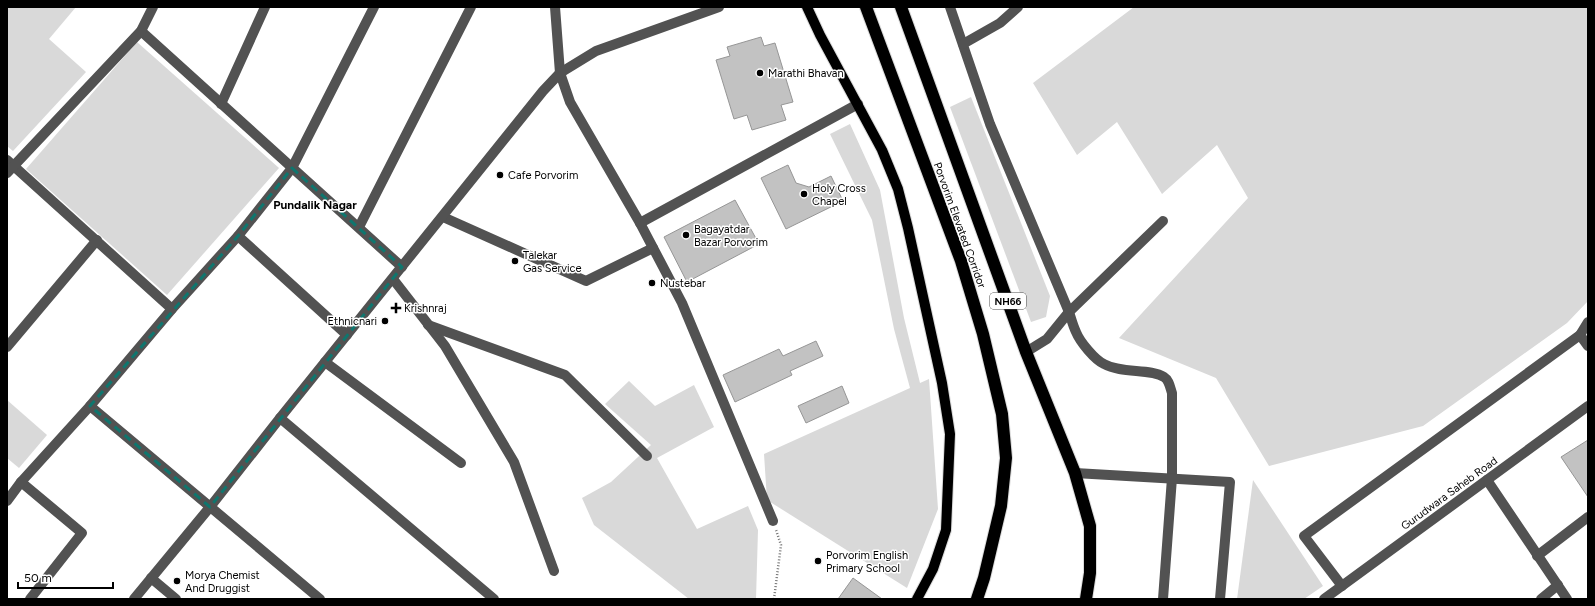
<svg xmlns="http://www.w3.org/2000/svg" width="1595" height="606" font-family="Figtree,sans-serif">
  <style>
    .green { fill: #d9d9d9 }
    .building { fill: #c2c2c2; stroke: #969696 }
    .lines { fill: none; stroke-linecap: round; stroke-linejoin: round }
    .major-casing { stroke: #dbdbdb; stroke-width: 12 }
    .highway-casing { stroke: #dbdbdb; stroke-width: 14 }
    .path { stroke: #747474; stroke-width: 2.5; stroke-dasharray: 1 2; stroke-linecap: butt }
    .minor { stroke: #525252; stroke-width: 10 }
    .major { stroke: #000; stroke-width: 10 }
    .highway { stroke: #000; stroke-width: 12 }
    .marked { fill: none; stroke: #0f766e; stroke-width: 3; stroke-dasharray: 8 5; stroke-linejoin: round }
    .poi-dot { fill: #000; stroke: #fff; stroke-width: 1.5 }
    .labels { text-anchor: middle; stroke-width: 3; stroke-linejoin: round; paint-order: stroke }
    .shield { fill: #fff; stroke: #4c4c4c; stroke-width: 1 }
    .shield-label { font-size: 10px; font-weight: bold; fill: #000 }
    .poi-label { font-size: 11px; fill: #000; stroke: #fff; text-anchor: start }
    .street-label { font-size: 11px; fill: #000; stroke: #fff }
    .neighbourhood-label { font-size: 12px; font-weight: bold; fill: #000; stroke: #fff }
  </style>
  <rect width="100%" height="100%" fill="#fff"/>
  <!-- green -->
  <g class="green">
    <path d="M7,7H76L49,39L86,72L13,151L7,146Z"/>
    <path d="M1134,7H1588V301L1567,323L1423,426L1269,466L1216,378L1119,338L1248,198L1217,145L1162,194L1117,122L1077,155L1033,83Z"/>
    <path d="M137,42L279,168L167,295L26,169Z"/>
    <path d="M971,97L1050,296L1046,317L1031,322L950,107Z"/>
    <path d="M850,124L880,190L904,318L920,383L929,379L938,509L907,588L767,500L764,454L910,388L894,329L872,220L830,134Z"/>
    <path d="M629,381L655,406L694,385L714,427L657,458L697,529L748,506L758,530L756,599H689L594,525L582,498L611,482L651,445L605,404Z"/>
    <path d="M7,400L47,435L19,468L7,458Z"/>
    <path d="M1253,480L1323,586L1304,599H1237Z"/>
  </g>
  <!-- building -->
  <g class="building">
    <path d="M761,37L764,46L775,43L793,102L781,105L786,120L752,130L747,115L734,119L716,60L730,56L727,47Z"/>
    <path d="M788,165L796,183L809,187L831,176L843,201L786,229L761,178Z"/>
    <path d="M735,200L759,244L687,282L664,237Z"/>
    <path d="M816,341L823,356L790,371L792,375L735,402L723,375L779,349L783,356Z"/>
    <path d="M842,386L849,403L806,423L798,406Z"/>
    <path d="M1588,440V497L1561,457Z"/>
    <path d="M853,578L882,599H838Z"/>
  </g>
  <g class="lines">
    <defs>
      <path id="major" d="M807,7L820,35L882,150L898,189L908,228L942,383L950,434L946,530L933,569L917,599"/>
      <g id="highway">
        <path d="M866,7L961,261L983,334L1002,414L1006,458L1001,506L984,578L977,599"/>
        <path d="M901,7L1026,352L1075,473L1090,526V573L1086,599"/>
      </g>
    </defs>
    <!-- major casing -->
    <use href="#major" class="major-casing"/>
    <!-- highway casing -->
    <use href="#highway" class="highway-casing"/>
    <!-- path -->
    <path class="path" d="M774,599L781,545L776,530"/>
    <!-- minor -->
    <g class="minor">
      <path d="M555,7L560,73L570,102L640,223L682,303L773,521"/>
      <path d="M950,7L990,124L1069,312C1071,318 1073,326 1076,332C1080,342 1095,360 1104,364C1122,374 1150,368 1164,377C1169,380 1170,387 1172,393V478L1163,599"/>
      <path d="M141,31L402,267"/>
      <path d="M963,44L1000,23L1018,7"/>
      <path d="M221,104L265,7"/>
      <path d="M7,160L172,309"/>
      <path d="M7,173L141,31L153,7"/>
      <path d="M443,217L586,281L653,248"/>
      <path d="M640,223L858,104"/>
      <path d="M359,227L471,7"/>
      <path d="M238,236L347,335"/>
      <path d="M393,279L445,346L514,462L554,571"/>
      <path d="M1588,322L1580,335L1588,346"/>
      <path d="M428,325L565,375L647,456"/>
      <path d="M7,347L97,240"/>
      <path d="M1026,352L1047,339L1069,312L1163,221"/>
      <path d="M325,362L461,463"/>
      <path d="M90,406L320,599"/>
      <path d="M280,418L494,599"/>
      <path d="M1075,473L1230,482L1220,599"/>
      <path d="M1487,480L1567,599"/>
      <path d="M21,482L82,533L30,599"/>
      <path d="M7,501L21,482L90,406L172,309L238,236L292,168L374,7"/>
      <path d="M1537,556L1588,517"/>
      <path d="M151,578L176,599"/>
      <path d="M1342,586L1304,536L1580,335"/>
      <path d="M134,599L210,507L280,418L543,91L560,73L596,51L719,7"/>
      <path d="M1324,599L1588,406"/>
      <path d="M1541,599L1558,585"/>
    </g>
    <!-- major -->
    <use href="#major" class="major"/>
    <!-- highway -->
    <use href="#highway" class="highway"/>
  </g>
  <!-- marked area -->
  <path class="marked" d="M292,168L402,267L210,507L90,406L238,236Z"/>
  <!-- markers -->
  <g class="poi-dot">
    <circle cx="760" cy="73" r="4"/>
    <circle cx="500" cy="175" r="4"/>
    <circle cx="804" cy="194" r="4"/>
    <circle cx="686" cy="235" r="4"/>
    <circle cx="515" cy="261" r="4"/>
    <circle cx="652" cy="283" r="4"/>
    <path d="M394 302h4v4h4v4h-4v4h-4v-4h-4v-4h4z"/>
    <circle cx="385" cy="321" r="4"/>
    <circle cx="818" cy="561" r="4"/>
    <circle cx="177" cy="581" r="4"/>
  </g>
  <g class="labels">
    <!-- shield labels -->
    <rect class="shield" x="990" y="293" width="36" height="16" rx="3"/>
    <g class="shield-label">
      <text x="1008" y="305">NH66</text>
    </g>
    <!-- poi labels -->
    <g class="poi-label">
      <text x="768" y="77">Marathi Bhavan</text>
      <text x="508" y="179">Cafe Porvorim</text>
      <text x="812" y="192">Holy Cross<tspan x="812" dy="13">Chapel</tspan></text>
      <text x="694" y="233">Bagayatdar<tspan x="694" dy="13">Bazar Porvorim</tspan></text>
      <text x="523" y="259">Talekar<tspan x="523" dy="13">Gas Service</tspan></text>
      <text x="660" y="287">Nustebar</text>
      <text x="404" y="312">Krishnraj</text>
      <text x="377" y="325" text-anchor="end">Ethnicnari</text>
      <text x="826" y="559">Porvorim English<tspan x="826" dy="13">Primary School</tspan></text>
      <text x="185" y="579">Morya Chemist<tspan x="185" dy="13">And Druggist</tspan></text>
    </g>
    <!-- street labels -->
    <g class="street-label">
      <text transform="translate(960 225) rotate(70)" y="4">Porvorim Elevated Corridor</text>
      <text transform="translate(1449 493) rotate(-36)" y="4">Gurudwara Saheb Road</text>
    </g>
    <!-- neighbourhood labels -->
    <g class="neighbourhood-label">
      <text x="315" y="209">Pundalik Nagar</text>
    </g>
  </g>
  <!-- border -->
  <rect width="1595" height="606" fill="none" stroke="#000000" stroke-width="16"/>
  <!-- scale -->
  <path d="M18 582v6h95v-6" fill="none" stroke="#000000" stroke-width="2"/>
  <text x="24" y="582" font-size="12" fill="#000000" stroke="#ffffff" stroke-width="3" paint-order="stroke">50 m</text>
</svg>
